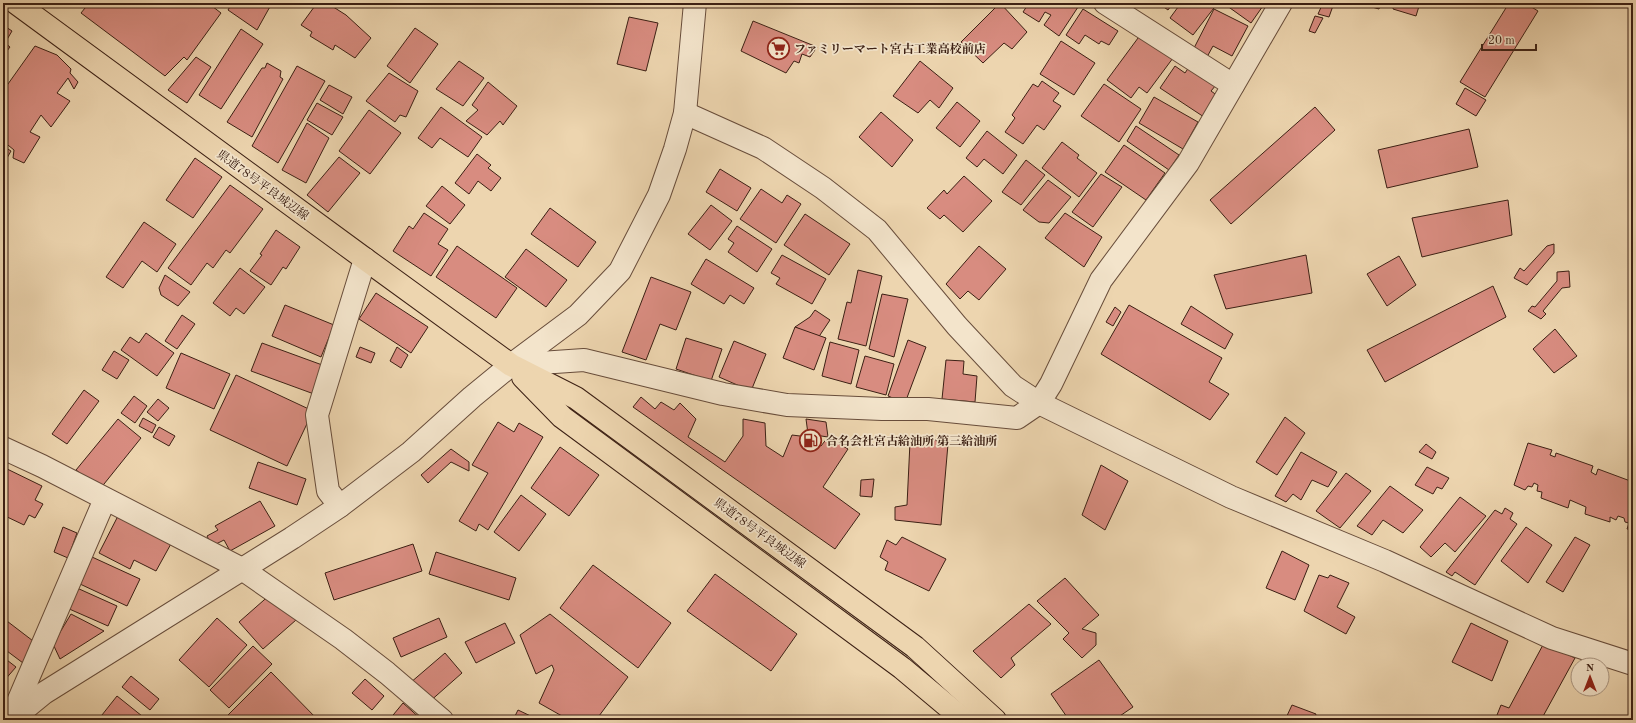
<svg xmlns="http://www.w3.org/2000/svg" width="1636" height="723" font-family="'Old Standard TT','Noto Serif JP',serif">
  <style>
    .building { fill: #d88c80; stroke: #3c2014 }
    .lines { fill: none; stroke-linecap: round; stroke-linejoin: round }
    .minor-casing { stroke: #684d3b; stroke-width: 24 }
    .major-casing { stroke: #3c2014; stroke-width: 24 }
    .minor { stroke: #f3e4cb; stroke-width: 22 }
    .major { stroke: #edd5af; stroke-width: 22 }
    .labels { text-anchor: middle; stroke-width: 3.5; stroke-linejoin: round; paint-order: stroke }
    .poi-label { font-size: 12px; font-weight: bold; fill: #3c2014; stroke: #f3e4cb; text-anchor: start }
    .street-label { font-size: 12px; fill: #3c2014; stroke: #f3e4cb }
  </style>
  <rect width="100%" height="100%" fill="#edd5af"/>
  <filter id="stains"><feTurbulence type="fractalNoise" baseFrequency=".005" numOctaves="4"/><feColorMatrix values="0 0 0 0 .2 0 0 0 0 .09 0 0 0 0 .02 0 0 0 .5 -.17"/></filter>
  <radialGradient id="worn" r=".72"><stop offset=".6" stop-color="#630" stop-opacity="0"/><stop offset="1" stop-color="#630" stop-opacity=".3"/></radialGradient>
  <!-- building -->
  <g class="building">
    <path d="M89,3H208L221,13L187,60L184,57L165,76L81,13Z"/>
    <path d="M232,3H272L257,30L228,10Z"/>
    <path d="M317,3H327L346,15L371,38L355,58L335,45L333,50L310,36L312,32L301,25Z"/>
    <path d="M608,3H645V4Z"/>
    <path d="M1000,3L1027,32L1012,49L1004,43L983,63L961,42Z"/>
    <path d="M1029,3H1078L1080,4L1059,36L1044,25L1051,15L1045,12L1039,22L1023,12Z"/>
    <path d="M1158,3H1173L1168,10Z"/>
    <path d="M1181,3H1215L1217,4L1193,35L1170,18Z"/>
    <path d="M1223,3H1265L1251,23Z"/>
    <path d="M1323,3H1334L1329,17L1318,14Z"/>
    <path d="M1358,3H1381L1379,9Z"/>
    <path d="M1394,3H1420L1416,16L1393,9Z"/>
    <path d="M1509,3H1525L1538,11L1485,97L1460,82Z"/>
    <path d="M1083,9L1118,31L1109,45L1101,41L1099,44L1085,35L1079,44L1066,35Z"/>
    <path d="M1214,9L1248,26L1232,56L1213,46L1207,57L1193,50Z"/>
    <path d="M1315,16L1323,18L1315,33L1309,31Z"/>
    <path d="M629,17L658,23L646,71L617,64Z"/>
    <path d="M753,21L817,47L810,57L802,54L799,63L794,61L786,73L741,51Z"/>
    <path d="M3,25L12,31L5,43L10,47L3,56Z"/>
    <path d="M415,28L438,44L410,83L387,66Z"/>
    <path d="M241,29L263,44L221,109L199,95Z"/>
    <path d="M1141,34L1173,58L1147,93L1139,87L1131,98L1107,80Z"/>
    <path d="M1061,41L1095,63L1074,95L1040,74Z"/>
    <path d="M35,46L57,55L71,69L70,73L78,82L74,89L68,78L57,93L70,101L51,127L41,115L30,132L40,137L24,163L13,158L14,150L3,141V91Z"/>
    <path d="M196,57L211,67L187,103L168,90Z"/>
    <path d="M459,61L484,78L463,106L436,89Z"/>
    <path d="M920,61L953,88L939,108L930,100L918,113L893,96Z"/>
    <path d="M267,63L281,71L280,77L283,79L252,137L227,122L262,68H265Z"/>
    <path d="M297,66L325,81L278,163L252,146Z"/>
    <path d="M1175,66L1185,73L1189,67L1216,85L1211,91L1218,96L1204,117L1160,88Z"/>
    <path d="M389,73L418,91L406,117L400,115L395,122L366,101Z"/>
    <path d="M1042,81L1059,93L1053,101L1061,106L1044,130L1037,125L1023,144L1005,132L1015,118L1012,115L1033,84L1038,87Z"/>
    <path d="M488,82L517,106L503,125L500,121L487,135L466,121L478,110L472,105Z"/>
    <path d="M1104,84L1141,109L1119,142L1081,116Z"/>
    <path d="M329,85L352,97L343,114L320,100Z"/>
    <path d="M1465,88L1486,100L1476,116L1456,104Z"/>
    <path d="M1154,97L1198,122L1183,149L1139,123Z"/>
    <path d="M957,102L980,121L960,147L936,128Z"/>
    <path d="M317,103L343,117L332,135L307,120Z"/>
    <path d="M441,107L482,137L468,157L440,138L432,148L418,138Z"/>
    <path d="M1315,107L1335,130L1231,224L1210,200Z"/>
    <path d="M369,110L401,133L370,174L339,151Z"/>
    <path d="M881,112L913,140L892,167L859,137Z"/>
    <path d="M307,123L329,138L306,183L282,170Z"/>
    <path d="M1136,126L1179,155L1169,170L1127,141Z"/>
    <path d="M1469,129L1478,167L1387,188L1378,150Z"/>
    <path d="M987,131L1017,155L1003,174L984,159L977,167L966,158Z"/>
    <path d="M1062,142L1079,155L1077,158L1097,173L1079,197L1042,168Z"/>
    <path d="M1124,145L1165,173L1146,200L1105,172Z"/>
    <path d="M3,146L11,151L3,165Z"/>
    <path d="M477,154L491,165L488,168L501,178L491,191L478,181L469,194L455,183Z"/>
    <path d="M339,157L360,173L328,212L307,195Z"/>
    <path d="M195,158L222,177L193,218L166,200Z"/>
    <path d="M1026,160L1045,175L1021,205L1002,192Z"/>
    <path d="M720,169L751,188L737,211L706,192Z"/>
    <path d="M1101,174L1122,187L1093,227L1072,212Z"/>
    <path d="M964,176L992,201L963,232L944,215L940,219L927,208L944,190L947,194Z"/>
    <path d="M1048,180L1071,197L1049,223L1039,222L1023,210Z"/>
    <path d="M230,185L263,209L230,253L226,250L213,268L207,263L191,285L168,268Z"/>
    <path d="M442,186L465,205L450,224L426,206Z"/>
    <path d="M761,189L782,203L787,195L801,204L776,243L740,219Z"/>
    <path d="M1508,200L1512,235L1422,257L1412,218Z"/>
    <path d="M711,205L732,221L710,250L688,234Z"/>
    <path d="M550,208L596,242L578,267L531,234Z"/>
    <path d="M424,213L448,229L438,244L448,250L431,276L393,251L409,226L413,229Z"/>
    <path d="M1065,213L1102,237L1084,267L1045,238Z"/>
    <path d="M805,214L850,244L829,275L784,245Z"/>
    <path d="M144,222L176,244L157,272L142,261L123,288L106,277Z"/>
    <path d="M737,226L772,249L757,272L728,252L734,243L728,239Z"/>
    <path d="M276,230L300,247L286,269L283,267L271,285L250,271L262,255L260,254Z"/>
    <path d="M1554,244V253L1527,285L1514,278L1520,268L1524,271L1547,246Z"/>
    <path d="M457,246L517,288L496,318L436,277Z"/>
    <path d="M979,246L1006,269L979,300L968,291L960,299L946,284Z"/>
    <path d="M526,249L567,280L546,307L505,277Z"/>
    <path d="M782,255L826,279L812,304L776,284L780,278L771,273Z"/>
    <path d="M1306,255L1312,293L1226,309L1214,275Z"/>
    <path d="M1399,256L1416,285L1387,306L1367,274Z"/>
    <path d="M706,259L754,288L744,304L730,295L724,304L691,284Z"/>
    <path d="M240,268L265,287L244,314L236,308L230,316L213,303Z"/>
    <path d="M858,270L882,276L866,346L838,339L847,302L851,303Z"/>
    <path d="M1569,271L1570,287L1562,288L1543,311L1546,314L1541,319L1528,311L1532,306L1535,307L1557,281V272Z"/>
    <path d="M165,275L190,292L178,306L161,295L159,288Z"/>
    <path d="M651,277L691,292L676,330L660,324L646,360L622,352Z"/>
    <path d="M1493,286L1506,317L1385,382L1367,350Z"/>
    <path d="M376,293L428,327L411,353L359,319Z"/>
    <path d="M882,294L908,299L894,357L869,349Z"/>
    <path d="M285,305L334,325L321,357L272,336Z"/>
    <path d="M1129,305L1222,358L1209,382L1229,394L1210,420L1101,354Z"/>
    <path d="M1191,306L1233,334L1225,349L1181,324Z"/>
    <path d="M1115,307L1121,312L1113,326L1106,322Z"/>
    <path d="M815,310L830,320L818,338L795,327L810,317Z"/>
    <path d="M182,315L195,324L177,349L165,341Z"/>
    <path d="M795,327L826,338L814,370L783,358Z"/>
    <path d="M1555,329L1577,356L1554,373L1533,349Z"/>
    <path d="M146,333L174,353L157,376L121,350L130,337L139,343Z"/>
    <path d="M686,338L722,349L711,381L676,369Z"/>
    <path d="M908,340L926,347L905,403L888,396Z"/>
    <path d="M734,341L766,354L751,391L719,377Z"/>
    <path d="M830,342L859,350L851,384L822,376Z"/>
    <path d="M262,343L325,366L314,394L251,371Z"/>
    <path d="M360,347L375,353L371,363L356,357Z"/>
    <path d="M397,347L408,355L401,368L390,361Z"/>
    <path d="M114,351L129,360L117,379L102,370Z"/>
    <path d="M181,353L230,374L214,409L166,388Z"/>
    <path d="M865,356L894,364L886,395L856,387Z"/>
    <path d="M946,360L964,361L963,374L977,376L975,402L942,399Z"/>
    <path d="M236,375L313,411L287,466L210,430Z"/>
    <path d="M84,390L99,401L67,444L52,434Z"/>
    <path d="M134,396L147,406L135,423L121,413Z"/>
    <path d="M641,397L655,409L661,402L674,410L680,403L696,419L688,437L725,462L743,436V419L765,423L766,446L783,457L792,435L808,437L821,446L828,437L848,449L823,487L860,514L835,549L633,407Z"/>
    <path d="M158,399L169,408L158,421L147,412Z"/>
    <path d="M1285,417L1305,433L1277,475L1256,462Z"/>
    <path d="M143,418L156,425L152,433L139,426Z"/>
    <path d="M118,419L141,438L100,489L76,470Z"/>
    <path d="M806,419L826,422L828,437L808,434Z"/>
    <path d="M498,422L514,432L519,423L543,437L488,530L479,524L476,531L459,521L488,473L472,465Z"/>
    <path d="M159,427L175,436L169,446L153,437Z"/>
    <path d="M926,438H933L941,444H948L941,525L895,520V507L907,505L910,442H922Z"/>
    <path d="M1528,443L1552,450L1550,455L1555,457L1556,453L1593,466L1591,472L1596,475L1598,469L1633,482V530L1627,529L1629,523L1625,522L1624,518L1618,516L1616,520L1610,517V522L1585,514L1586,507L1570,500L1568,508L1541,498L1542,492L1537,491L1538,485L1534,483L1532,487L1528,486L1525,490L1514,485Z"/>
    <path d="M1426,444L1436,452L1432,459L1419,452Z"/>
    <path d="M560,447L599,475L569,516L531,488Z"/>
    <path d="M451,449L469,462V471L451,462L428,483L421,475Z"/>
    <path d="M1301,452L1337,472L1328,487L1312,480L1301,500L1293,494L1286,502L1275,496Z"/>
    <path d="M258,462L306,479L297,505L249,488Z"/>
    <path d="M1101,465L1128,481L1105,530L1082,515Z"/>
    <path d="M3,467L42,486L35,500L43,504L35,518L29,515L24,525L3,515Z"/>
    <path d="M1427,467L1449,478L1442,489L1437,487L1433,494L1415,485Z"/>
    <path d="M1346,473L1371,491L1340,528L1316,511Z"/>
    <path d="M874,479L872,497L860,496L861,480Z"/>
    <path d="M1390,486L1423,510L1403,533L1383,520L1372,535L1357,526Z"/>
    <path d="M521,495L546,514L519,551L494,532Z"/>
    <path d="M1460,497L1486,516L1455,552L1445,543L1431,557L1420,547Z"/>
    <path d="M260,501L275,526L230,551L224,540L212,546L207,536L218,530L215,526Z"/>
    <path d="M1505,508L1513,513L1510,519L1517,524L1475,585L1455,572L1452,576L1446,572L1495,510L1502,514Z"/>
    <path d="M119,514L172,542L156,571L134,560L130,569L99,553Z"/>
    <path d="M63,527L77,533L68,558L54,552Z"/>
    <path d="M1526,527L1552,545L1528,583L1501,561Z"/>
    <path d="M902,537L946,559L929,591L885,570L888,562L880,557L887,540L896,545Z"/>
    <path d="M1575,537L1590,545L1563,592L1546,582Z"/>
    <path d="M413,544L422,571L334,600L325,573Z"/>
    <path d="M1282,551L1309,565L1295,600L1266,588Z"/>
    <path d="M436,552L516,578L509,600L429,574Z"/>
    <path d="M92,557L140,579L127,606L80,584Z"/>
    <path d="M593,565L671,623L638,668L560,608Z"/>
    <path d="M715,574L797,634L771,671L687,611Z"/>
    <path d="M1319,575L1328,578L1330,575L1349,583L1337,607L1355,617L1346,634L1304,611Z"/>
    <path d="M1065,578L1099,615L1082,629L1096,633V645L1082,658L1063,639L1069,633L1037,601Z"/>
    <path d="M77,588L117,606L108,626L67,608Z"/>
    <path d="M272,593L296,620L263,649L239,622Z"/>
    <path d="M1029,604L1051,624L1011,658L1015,665L1001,678L973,651Z"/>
    <path d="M71,614L104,631L60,659L53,644Z"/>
    <path d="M550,614L628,677L596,720H569L539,703L554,670L552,665L536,674L520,635Z"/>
    <path d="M3,618L37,644L23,663L3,648Z"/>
    <path d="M217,618L247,645L209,687L179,660Z"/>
    <path d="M439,618L447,637L401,657L393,638Z"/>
    <path d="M505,623L515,643L476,663L465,642Z"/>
    <path d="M1471,623L1508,641L1492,681L1452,662Z"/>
    <path d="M1544,643L1575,658L1541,720H1495L1501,705L1509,708Z"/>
    <path d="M253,646L272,664L229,708L210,690Z"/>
    <path d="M445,653L462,673L428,703L410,683Z"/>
    <path d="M3,657L16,667L3,682Z"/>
    <path d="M1099,660L1133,707L1114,720H1069L1051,694Z"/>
    <path d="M271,672L318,720H223Z"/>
    <path d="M131,676L159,699L150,710L122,687Z"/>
    <path d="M365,679L384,696L372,710L352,693Z"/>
    <path d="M117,696L147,720H98Z"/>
    <path d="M403,703L422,720H389Z"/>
    <path d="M1292,705L1316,714L1314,720H1285Z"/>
    <path d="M518,710L539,720H513Z"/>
    <path d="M365,715L370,720H360Z"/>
  </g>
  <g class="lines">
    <defs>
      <g id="minor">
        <path d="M1105,3L1233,85"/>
        <path d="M685,113L763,148L823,188L877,230L957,326L1013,386L1039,403L1231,497L1385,561L1552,638L1633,664"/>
        <path d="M511,365L584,360L723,394L787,405L882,409H928L1017,418L1039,403L1051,384L1101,280L1188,163L1281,3"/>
        <path d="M3,448L42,466L242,569L343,639L387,673L442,720"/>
        <path d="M340,506L328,491L317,415L365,259"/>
        <path d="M11,718L105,499"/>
        <path d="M11,720L44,693L292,538L340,506L411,452L472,397L511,365L578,315L620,271L659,195L675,149L685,113L695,3"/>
      </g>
      <g id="major">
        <path d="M16,3L365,259L511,365L576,398L915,647L995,720"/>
        <path d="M523,377L562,417L902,668L964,720"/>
      </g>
    </defs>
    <!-- minor casing -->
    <use href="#minor" class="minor-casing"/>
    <!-- major casing -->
    <use href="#major" class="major-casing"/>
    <!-- minor -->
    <use href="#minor" class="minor"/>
    <!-- major -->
    <use href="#major" class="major"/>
  </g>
  <!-- icons -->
  <defs>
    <symbol id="supermarket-ring" viewBox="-11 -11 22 22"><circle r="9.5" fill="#f3e4cb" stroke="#8f2418" stroke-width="1.5"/><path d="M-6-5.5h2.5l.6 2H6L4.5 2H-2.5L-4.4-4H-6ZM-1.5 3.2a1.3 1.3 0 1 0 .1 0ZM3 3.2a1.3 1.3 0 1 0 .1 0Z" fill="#8f2418"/></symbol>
    <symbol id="fuel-ring" viewBox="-11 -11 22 22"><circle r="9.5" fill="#f3e4cb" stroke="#8f2418" stroke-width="1.5"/><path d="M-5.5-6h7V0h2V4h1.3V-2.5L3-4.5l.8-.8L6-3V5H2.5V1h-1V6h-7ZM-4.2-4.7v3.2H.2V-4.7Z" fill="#8f2418"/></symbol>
  </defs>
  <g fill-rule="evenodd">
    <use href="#supermarket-ring" x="766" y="36" width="25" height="25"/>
    <use href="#fuel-ring" x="798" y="428" width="25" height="25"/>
  </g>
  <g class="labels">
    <!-- poi labels -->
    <g class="poi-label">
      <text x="794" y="53">ファミリーマート宮古工業高校前店</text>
      <text x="826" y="445">合名会社宮古給油所 第三給油所</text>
    </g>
    <!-- street labels -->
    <g class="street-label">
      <text transform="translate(263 185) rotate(36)" y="4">県道78号平良城辺線</text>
      <text transform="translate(760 533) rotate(36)" y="4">県道78号平良城辺線</text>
    </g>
  </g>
  <!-- margin -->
  <rect width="1636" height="723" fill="none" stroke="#edd5af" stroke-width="16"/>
  <rect x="4" y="4" width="1628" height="715" fill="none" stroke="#3c2014" stroke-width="2"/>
  <rect x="8" y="8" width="1620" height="707" fill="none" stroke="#3c2014"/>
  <!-- north arrow -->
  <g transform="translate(1590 677)"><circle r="19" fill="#f3e4cb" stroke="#aa9682"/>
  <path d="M0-3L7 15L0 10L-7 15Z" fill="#8f2418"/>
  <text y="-6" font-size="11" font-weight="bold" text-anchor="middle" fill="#3c2014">N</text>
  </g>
  <!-- scale -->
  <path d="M1482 44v6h54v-6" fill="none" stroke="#3c2014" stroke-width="2"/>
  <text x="1488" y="44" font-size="12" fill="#3c2014" stroke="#f3e4cb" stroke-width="3" paint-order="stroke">20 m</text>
  <rect width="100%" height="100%" filter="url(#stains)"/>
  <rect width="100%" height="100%" fill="url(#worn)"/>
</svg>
